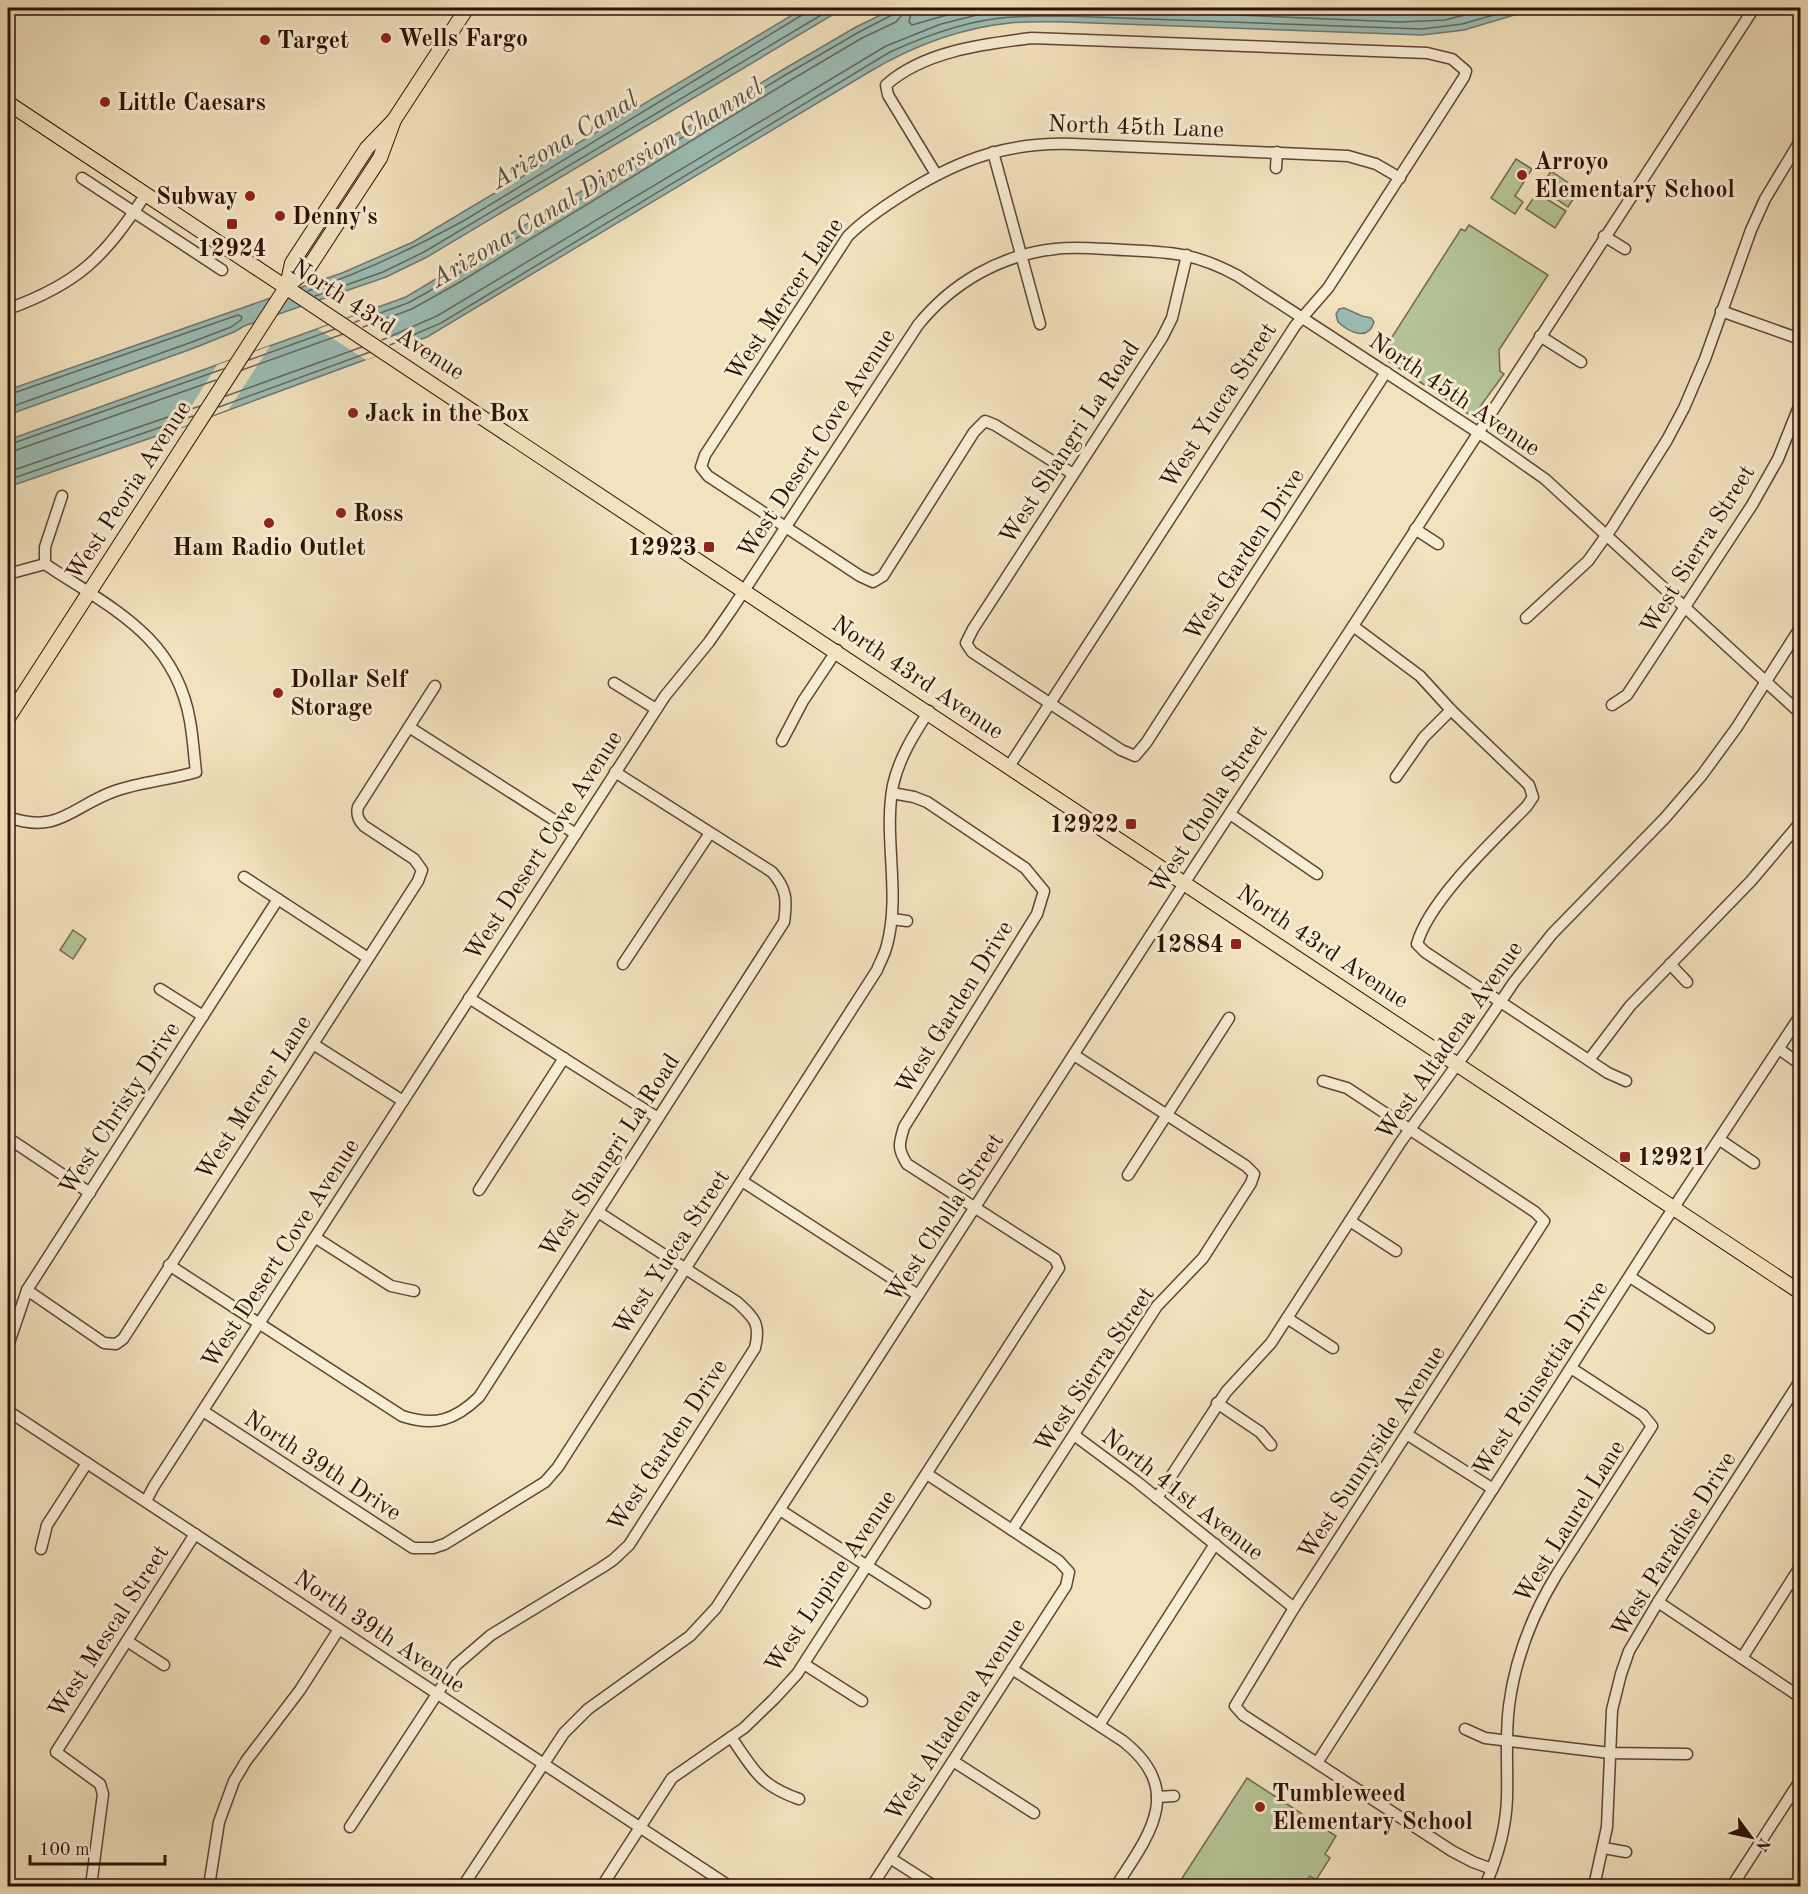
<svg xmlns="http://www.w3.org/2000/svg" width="1808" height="1894" font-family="'Old Standard TT',serif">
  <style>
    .green { fill: #b4c496; stroke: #726a4d; stroke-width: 1.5 }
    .water { fill: #9bbdb5; stroke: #70786e; stroke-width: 1.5 }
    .pier { fill: #f2e2bd }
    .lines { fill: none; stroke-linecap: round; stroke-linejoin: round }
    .shore { stroke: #65675c; stroke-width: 1.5 }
    .minor-casing { stroke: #604532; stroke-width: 13 }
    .major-casing { stroke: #2f1104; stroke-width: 16 }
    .minor { stroke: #f7ecd4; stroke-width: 10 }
    .major { stroke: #f2e2bd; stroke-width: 14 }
    .poi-dot { fill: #8f2418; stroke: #f7ecd4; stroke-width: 2 }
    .labels { text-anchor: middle; stroke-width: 6; stroke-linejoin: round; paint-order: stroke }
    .poi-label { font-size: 24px; font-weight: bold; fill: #2f1104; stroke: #f7ecd4; text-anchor: start }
    .street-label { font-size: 24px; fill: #2f1104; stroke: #f7ecd4 }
    .water-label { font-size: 26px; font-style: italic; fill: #554d42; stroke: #f7ecd4 }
  </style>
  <rect width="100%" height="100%" fill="#f2e2bd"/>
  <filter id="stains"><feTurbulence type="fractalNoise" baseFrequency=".00333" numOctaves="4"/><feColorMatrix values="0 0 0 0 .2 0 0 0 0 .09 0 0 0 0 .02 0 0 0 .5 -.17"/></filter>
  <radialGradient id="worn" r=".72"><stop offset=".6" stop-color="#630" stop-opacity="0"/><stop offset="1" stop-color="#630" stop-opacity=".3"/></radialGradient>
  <!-- green -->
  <g class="green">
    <path d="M1516,159L1532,169L1515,196L1523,202L1515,214L1491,198Z"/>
    <path d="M1551,171L1579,190L1568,207L1540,188Z"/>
    <path d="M1537,193L1566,211L1555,228L1526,209Z"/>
    <path d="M1469,225L1548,275L1499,350L1500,371L1504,374L1474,415H1470L1388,361L1393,353L1385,348L1461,229L1465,231Z"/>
    <path d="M73,930L86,939L73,959L60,950Z"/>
    <path d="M1247,1778L1336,1836L1325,1854L1330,1858L1316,1880L1310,1876L1303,1886H1177Z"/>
  </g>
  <!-- water -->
  <g class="water">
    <path d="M804,8H844L427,257L386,277L244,326L234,332L194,348L8,415V390L342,273L413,242Z"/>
    <path d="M895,8H1538L1464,30L1422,35L1066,22C1047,22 1028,21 1010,23C960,28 911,47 869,72L427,337L177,429L8,487V440L406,297L784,69L856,27Z"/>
    <path d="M1344,308L1362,316L1371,318L1374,322C1368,342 1349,332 1338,322L1336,314L1339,309Z"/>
  </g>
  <!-- pier -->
  <g class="pier">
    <path d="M357,315L405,346L366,360L318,329Z"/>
    <path d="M270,346L229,409L177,429L217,365Z"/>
  </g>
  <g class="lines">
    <!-- shore -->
    <g class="shore">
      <path d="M912,8L909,22L912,25L971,8"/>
      <path d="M1268,8L1400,13L1434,12L1461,8"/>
      <path d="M308,291C363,272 414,248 465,220L802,15L806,8"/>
      <path d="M315,296L383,272L424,252L833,8"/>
      <path d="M355,322L408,303L426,293L787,74L859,32L892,15L895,8"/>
      <path d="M363,327L412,309L460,282L791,80L862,38L896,22L902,15L903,8"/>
      <path d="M382,340L437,316L886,46L941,24L985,13L1011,10L1067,8L1400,22L1445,20L1492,8"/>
      <path d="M390,345L441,323L890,52C927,35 969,20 1010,17C1029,16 1047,16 1066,16L1422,29L1462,24L1518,8"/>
      <path d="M249,360L335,329"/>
      <path d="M242,370L343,334"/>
      <path d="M8,395L238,315L242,317L241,320L231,327L192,342L8,408"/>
      <path d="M226,396L362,347"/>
      <path d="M219,407L370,352"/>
      <path d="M8,445L223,369"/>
      <path d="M8,453L216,380"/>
      <path d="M8,472L200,406"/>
      <path d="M8,480L193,416"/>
    </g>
    <defs>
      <g id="minor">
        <path d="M993,152L1040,324"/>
        <path d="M1276,168L1277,152"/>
        <path d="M936,174L888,95L886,85C924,51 984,44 1032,38L1427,53L1452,59L1466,71L1464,77L1341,268L1328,288L1295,326L1010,765"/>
        <path d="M82,178L222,270"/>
        <path d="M1604,236L1625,249"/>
        <path d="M1187,255L1172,318L1162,338L973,629L966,643L972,652L1121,750L1135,756L1146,743L1386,372"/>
        <path d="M8,309C80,283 104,257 146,194"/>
        <path d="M1721,311L1800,339"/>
        <path d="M1540,336L1581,362"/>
        <path d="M1073,474L995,425L985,421L974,432L883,576L873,582L860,576L708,476L701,467L705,455L848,236C866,218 886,205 907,192C962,158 1009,142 1073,144L1348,156L1376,164L1400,178"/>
        <path d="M1415,529L1438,544"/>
        <path d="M45,564V547L62,496"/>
        <path d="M8,574L45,564C110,608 175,635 190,721C193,738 194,755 196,772C169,780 141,782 115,791C72,806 59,835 8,817"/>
        <path d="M1526,618L1588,561L1613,526L1667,440L1684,408L1705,359L1751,230L1765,199L1800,141"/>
        <path d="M1353,626L1420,676L1451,710L1529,785L1533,797L1527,806C1495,839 1429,900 1417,944L1425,952L1608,1073L1626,1081"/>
        <path d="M614,683L656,709"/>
        <path d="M1612,705L1627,695L1752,505L1778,459L1800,404"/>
        <path d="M409,727L576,834"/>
        <path d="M782,741L803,701L837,650"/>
        <path d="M1396,777L1424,737L1451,710"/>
        <path d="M1230,814L1317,874"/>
        <path d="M244,877L368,958"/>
        <path d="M892,919L907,921"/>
        <path d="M623,964L710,833"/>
        <path d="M1670,964L1687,982"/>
        <path d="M160,989L203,1016"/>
        <path d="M469,998L658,1118"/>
        <path d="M313,1044L403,1101"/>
        <path d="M1779,1049L1800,1064"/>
        <path d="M1589,1060L1630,1006L1751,881L1800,823"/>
        <path d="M1323,1081L1347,1088L1535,1212L1544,1221L1294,1608L1235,1706L1243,1715L1452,1851L1473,1862L1492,1869"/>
        <path d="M8,1138L90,1193"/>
        <path d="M1720,1140L1754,1163"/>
        <path d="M1128,1175L1229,1018"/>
        <path d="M742,1181L918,1295"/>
        <path d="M479,1190L564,1058"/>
        <path d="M1350,1221L1396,1251"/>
        <path d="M316,1238L391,1286L414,1291"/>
        <path d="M169,1265L402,1416C435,1427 455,1420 479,1397L784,922C787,900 787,889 772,872L615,772"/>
        <path d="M1630,1277L1709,1328"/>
        <path d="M27,1290L104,1343L116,1344L123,1339L418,881L422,870L414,859L364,826C358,820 356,815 358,807L435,686"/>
        <path d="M1287,1318L1333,1348"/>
        <path d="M8,1346L27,1290L278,899"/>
        <path d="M1217,1403L1260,1432L1271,1445"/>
        <path d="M8,1411L729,1886"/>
        <path d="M203,1411L413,1548H433L445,1544L545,1482L558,1467L877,970C880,962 885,954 887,945C901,893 883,837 893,785C899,758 914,734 929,711"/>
        <path d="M1074,1435L1136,1481L1294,1608"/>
        <path d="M1408,1435L1493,1489"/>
        <path d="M1157,1498L1226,1392L1271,1343L1400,1143L1469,1048L1514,982L1552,934L1665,818L1702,775L1737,727L1800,628"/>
        <path d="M146,1501L154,1486L665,696L709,642L732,609L918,325C952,283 1000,255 1055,249C1077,246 1101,249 1124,250C1171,252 1196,253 1238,276L1488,439L1545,479L1800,713"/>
        <path d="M780,1510L925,1603"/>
        <path d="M1012,1530L1157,1306L1203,1258L1251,1183L1254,1174L1246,1166L1074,1055"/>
        <path d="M41,1549L47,1525L87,1463"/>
        <path d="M1658,1602L1800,1697"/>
        <path d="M127,1641L164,1665"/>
        <path d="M1742,1658L1800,1567"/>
        <path d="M804,1664L862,1701"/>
        <path d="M1012,1669L1123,1741C1185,1790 1150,1834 1116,1886"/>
        <path d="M1099,1725L1215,1544"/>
        <path d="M1465,1729L1485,1738L1610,1753L1687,1754"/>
        <path d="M731,1737C754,1770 759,1785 799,1799"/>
        <path d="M953,1761L1034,1813"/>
        <path d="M1317,1763L1661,1227L1800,1016"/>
        <path d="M1157,1797L1174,1796"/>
        <path d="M350,1827L456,1665L491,1635L601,1568L613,1560L629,1545L755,1348C761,1323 754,1318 737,1302L598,1212"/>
        <path d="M1604,1848L1626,1852"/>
        <path d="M890,1858L934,1886"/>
        <path d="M91,1886L103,1794L100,1784L56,1752L195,1534"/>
        <path d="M209,1886L219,1822L234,1781L246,1761L300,1690L339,1629"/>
        <path d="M463,1886L564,1733L588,1709L690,1636L716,1608L1196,865L1353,626L1754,8"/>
        <path d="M602,1886L672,1778L744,1728L774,1699L797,1674L1059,1268L1055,1259L907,1164C897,1148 899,1144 904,1127L1037,914L1044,891L1025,868L927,802L914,797L892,793"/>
        <path d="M872,1886L1066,1586L1069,1572L1059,1561L927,1474"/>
        <path d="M1485,1886C1497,1859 1506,1829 1507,1798C1508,1768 1505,1736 1509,1706C1515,1659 1532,1615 1557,1574L1652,1426L1643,1415L1571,1368"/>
        <path d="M1594,1886L1607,1827L1612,1710L1621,1674L1629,1651L1658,1602L1800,1381"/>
        <path d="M1732,1886L1800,1781"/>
      </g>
      <g id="major">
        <path d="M8,103C606,498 1205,892 1800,1292"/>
        <path d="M287,286L307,270L363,184L380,158L394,120L467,8"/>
        <path d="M8,718L274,306L287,286L292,263L367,148L394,120"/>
      </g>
    </defs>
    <!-- minor casing -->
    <use href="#minor" class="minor-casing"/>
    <!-- major casing -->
    <use href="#major" class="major-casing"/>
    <!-- minor -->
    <use href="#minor" class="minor"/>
    <!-- major -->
    <use href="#major" class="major"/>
  </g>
  <!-- markers -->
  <g class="poi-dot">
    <circle cx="386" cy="38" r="6"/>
    <circle cx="265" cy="40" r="6"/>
    <circle cx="105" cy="102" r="6"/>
    <circle cx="1522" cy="175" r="6"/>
    <circle cx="250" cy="196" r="6"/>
    <circle cx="280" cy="216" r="6"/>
    <rect x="226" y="218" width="12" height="12" rx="3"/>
    <circle cx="353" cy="413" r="6"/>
    <circle cx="341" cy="513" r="6"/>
    <circle cx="269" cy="523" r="6"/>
    <rect x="703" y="541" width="12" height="12" rx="3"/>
    <circle cx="278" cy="693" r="6"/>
    <rect x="1125" y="818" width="12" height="12" rx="3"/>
    <rect x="1230" y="938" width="12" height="12" rx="3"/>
    <rect x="1619" y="1151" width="12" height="12" rx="3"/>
    <circle cx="1260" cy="1807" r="6"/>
  </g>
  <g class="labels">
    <!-- poi labels -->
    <g class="poi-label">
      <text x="398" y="46">Wells Fargo</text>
      <text x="277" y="48">Target</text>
      <text x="117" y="110">Little Caesars</text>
      <text x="1534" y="169">Arroyo<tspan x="1534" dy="28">Elementary School</tspan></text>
      <text x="238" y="204" text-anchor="end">Subway</text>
      <text x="292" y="224">Denny's</text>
      <text x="232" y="256" text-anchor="middle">12924</text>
      <text x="365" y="421">Jack in the Box</text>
      <text x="353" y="521">Ross</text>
      <text x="269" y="555" text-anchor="middle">Ham Radio Outlet</text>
      <text x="697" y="555" text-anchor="end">12923</text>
      <text x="290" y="687">Dollar Self<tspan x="290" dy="28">Storage</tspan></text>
      <text x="1119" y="832" text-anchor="end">12922</text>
      <text x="1224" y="952" text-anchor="end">12884</text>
      <text x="1637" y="1165">12921</text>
      <text x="1272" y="1801">Tumbleweed<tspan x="1272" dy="28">Elementary School</tspan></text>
    </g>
    <!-- street labels -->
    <g class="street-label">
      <text transform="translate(1136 126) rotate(2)" y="8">North 45th Lane</text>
      <text transform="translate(784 299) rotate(-56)" y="8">West Mercer Lane</text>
      <text transform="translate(378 319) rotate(33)" y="8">North 43rd Avenue</text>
      <text transform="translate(1455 394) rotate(34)" y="8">North 45th Avenue</text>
      <text transform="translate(1218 405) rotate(-57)" y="8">West Yucca Street</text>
      <text transform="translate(1069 442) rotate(-57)" y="8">West Shangri La Road</text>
      <text transform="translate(816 443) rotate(-57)" y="8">West Desert Cove Avenue</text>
      <text transform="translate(128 490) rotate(-57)" y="8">West Peoria Avenue</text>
      <text transform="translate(1697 549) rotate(-58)" y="8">West Sierra Street</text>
      <text transform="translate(1244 554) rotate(-57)" y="8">West Garden Drive</text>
      <text transform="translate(918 677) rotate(34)" y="8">North 43rd Avenue</text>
      <text transform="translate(1208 809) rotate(-57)" y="8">West Cholla Street</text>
      <text transform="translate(543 845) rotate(-57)" y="8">West Desert Cove Avenue</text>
      <text transform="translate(1323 946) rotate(34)" y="8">North 43rd Avenue</text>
      <text transform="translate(954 1007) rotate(-58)" y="8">West Garden Drive</text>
      <text transform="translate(1449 1040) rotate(-55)" y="8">West Altadena Avenue</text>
      <text transform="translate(253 1097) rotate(-57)" y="8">West Mercer Lane</text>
      <text transform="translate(119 1108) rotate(-57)" y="8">West Christy Drive</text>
      <text transform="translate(609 1155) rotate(-57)" y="8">West Shangri La Road</text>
      <text transform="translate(944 1217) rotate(-57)" y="8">West Cholla Street</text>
      <text transform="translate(671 1252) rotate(-57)" y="8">West Yucca Street</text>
      <text transform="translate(280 1253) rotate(-57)" y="8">West Desert Cove Avenue</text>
      <text transform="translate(1094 1369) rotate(-56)" y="8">West Sierra Street</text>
      <text transform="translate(1540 1378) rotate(-57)" y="8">West Poinsettia Drive</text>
      <text transform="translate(667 1445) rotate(-57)" y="8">West Garden Drive</text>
      <text transform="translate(1371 1452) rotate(-57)" y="8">West Sunnyside Avenue</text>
      <text transform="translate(323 1465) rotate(33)" y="8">North 39th Drive</text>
      <text transform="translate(1183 1494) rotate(38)" y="8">North 41st Avenue</text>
      <text transform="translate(1569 1521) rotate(-58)" y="8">West Laurel Lane</text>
      <text transform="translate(1673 1544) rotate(-58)" y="8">West Paradise Drive</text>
      <text transform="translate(830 1581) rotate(-56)" y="8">West Lupine Avenue</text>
      <text transform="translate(108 1631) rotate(-57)" y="8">West Mescal Street</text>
      <text transform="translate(380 1631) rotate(34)" y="8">North 39th Avenue</text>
      <text transform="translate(955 1719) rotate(-57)" y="8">West Altadena Avenue</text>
    </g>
    <!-- water labels -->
    <g class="water-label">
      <text transform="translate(564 139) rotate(-31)" y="9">Arizona Canal</text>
      <text transform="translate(596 182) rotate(-31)" y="9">Arizona Canal Diversion Channel</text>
    </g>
  </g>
  <!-- margin -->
  <rect width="1808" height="1894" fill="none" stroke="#f2e2bd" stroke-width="30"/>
  <rect x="9" y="9" width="1790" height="1876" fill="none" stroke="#2f1104" stroke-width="3"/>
  <rect x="15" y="15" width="1778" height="1864" fill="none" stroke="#2f1104" stroke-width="1.5"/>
  <!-- north arrow -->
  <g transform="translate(1751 1837) rotate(123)" stroke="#f7ecd4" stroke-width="4.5" paint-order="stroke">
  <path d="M0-4.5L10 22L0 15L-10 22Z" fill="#2f1104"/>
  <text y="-9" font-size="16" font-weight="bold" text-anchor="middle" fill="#2f1104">N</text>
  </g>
  <!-- scale -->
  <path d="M30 1855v9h135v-9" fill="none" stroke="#2f1104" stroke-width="3"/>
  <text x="39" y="1855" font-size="18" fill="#2f1104" stroke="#f7ecd4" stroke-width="4.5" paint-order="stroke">100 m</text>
  <rect width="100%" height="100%" filter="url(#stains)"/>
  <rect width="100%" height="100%" fill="url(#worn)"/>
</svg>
